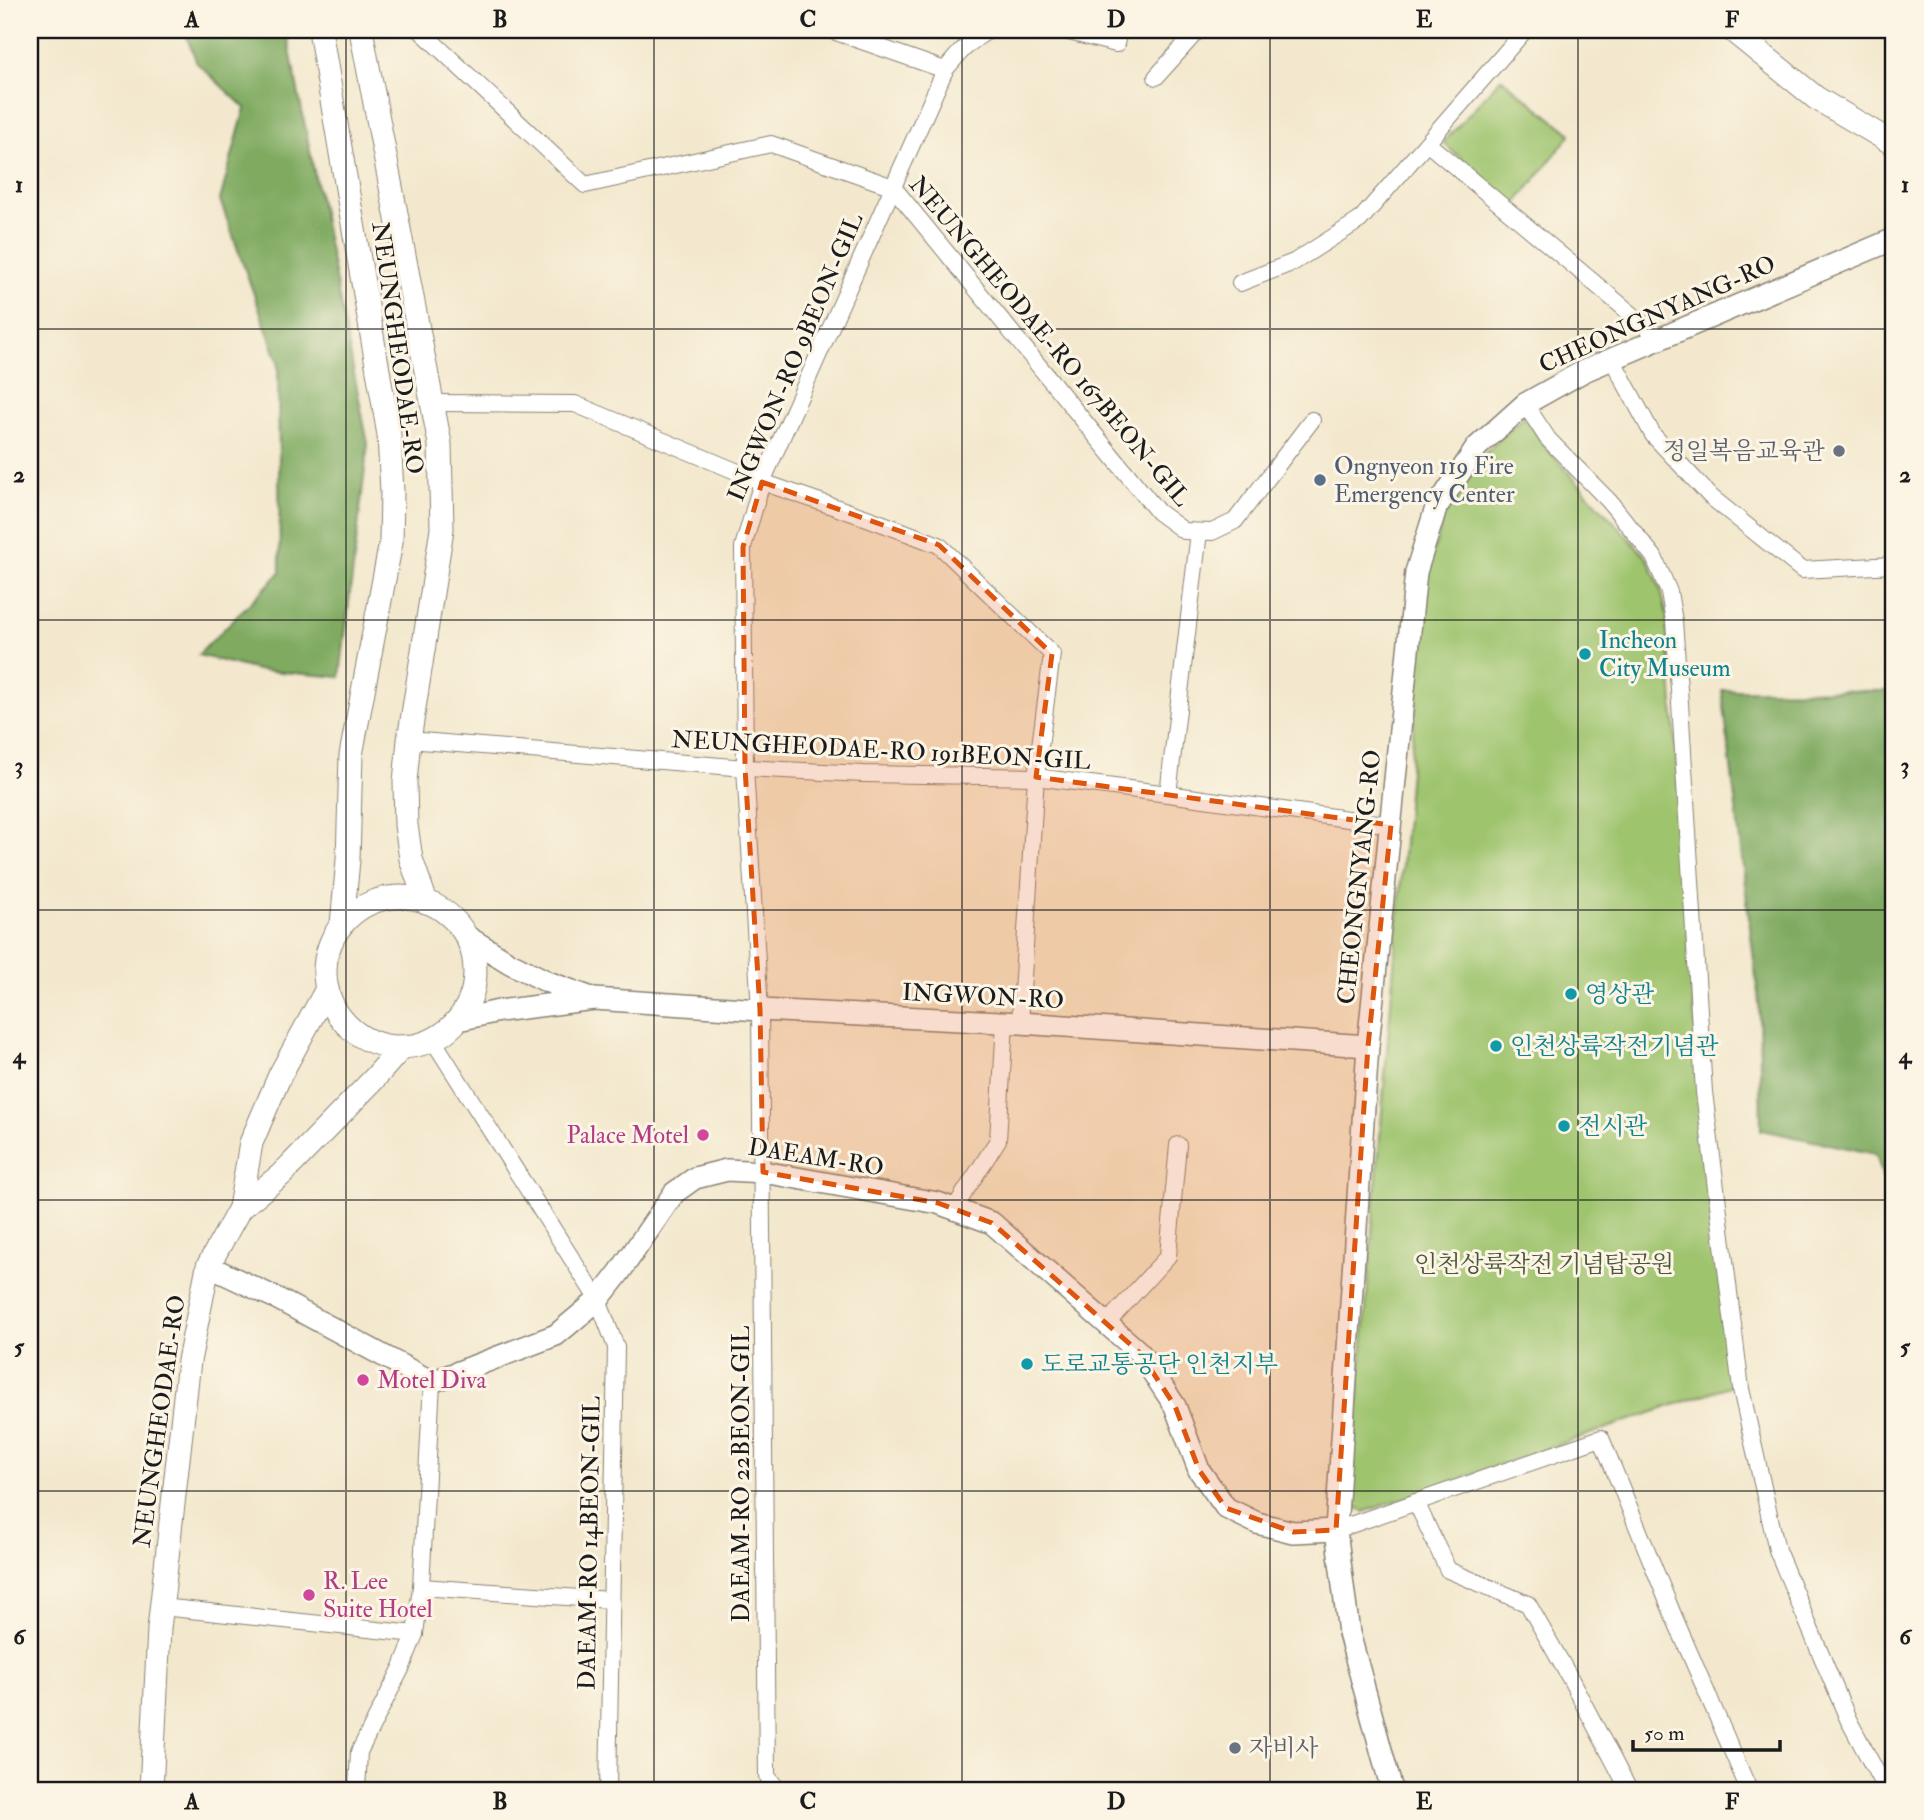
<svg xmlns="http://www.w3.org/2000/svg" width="1924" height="1820" font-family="'IM FELL Double Pica','Noto Serif KR',serif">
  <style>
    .green { fill: #9fc46e; stroke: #5e7045; stroke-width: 2 }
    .forest { fill: #7faa61; stroke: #4e633e; stroke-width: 2 }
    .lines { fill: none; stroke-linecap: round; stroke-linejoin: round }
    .minor-casing { stroke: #888274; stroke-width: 18 }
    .tertiary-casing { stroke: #888274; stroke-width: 24 }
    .secondary-casing { stroke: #888274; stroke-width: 25 }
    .minor { stroke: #fff; stroke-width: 16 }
    .tertiary { stroke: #fff; stroke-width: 21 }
    .secondary { stroke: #fff; stroke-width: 23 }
    .marked { fill: #de560d; fill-opacity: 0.2; stroke: #de560d; stroke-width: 5; stroke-dasharray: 14 9; stroke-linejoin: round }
    .grid { fill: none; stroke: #1c1c1c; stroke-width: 2; stroke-opacity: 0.55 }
    .worship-dot { fill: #6b7280; stroke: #fcf5e5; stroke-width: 2.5 }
    .service-dot { fill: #5c6f8a; stroke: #fcf5e5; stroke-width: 2.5 }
    .culture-dot { fill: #0f9aa8; stroke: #fcf5e5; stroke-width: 2.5 }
    .hotel-dot { fill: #d1479c; stroke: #fcf5e5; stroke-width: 2.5 }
    .labels { text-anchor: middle; stroke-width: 6; stroke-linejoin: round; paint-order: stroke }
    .street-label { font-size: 24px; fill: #1c1c1c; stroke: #fcf5e5 }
    .worship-label { font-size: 24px; fill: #5b616d; stroke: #fcf5e5; text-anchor: end }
    .service-label { font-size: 24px; fill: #4e5e75; stroke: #fcf5e5; text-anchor: start }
    .culture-label { font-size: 24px; fill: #0d838f; stroke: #fcf5e5; text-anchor: start }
    .hotel-label { font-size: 24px; fill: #b23c85; stroke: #fcf5e5; text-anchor: start }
    .park-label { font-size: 24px; fill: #4a5739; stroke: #fcf5e5 }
    .neatline { fill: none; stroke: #1c1c1c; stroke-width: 2.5 }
    .grid-label { font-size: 23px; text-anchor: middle; font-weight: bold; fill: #1c1c1c }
  </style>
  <rect width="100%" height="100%" fill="#fcf5e5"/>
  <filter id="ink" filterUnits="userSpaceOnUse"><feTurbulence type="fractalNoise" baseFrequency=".0143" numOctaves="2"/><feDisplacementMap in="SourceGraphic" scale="14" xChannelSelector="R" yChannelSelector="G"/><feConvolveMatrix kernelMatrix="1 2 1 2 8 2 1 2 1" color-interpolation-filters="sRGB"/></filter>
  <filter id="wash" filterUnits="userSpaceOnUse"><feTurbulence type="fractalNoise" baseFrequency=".00686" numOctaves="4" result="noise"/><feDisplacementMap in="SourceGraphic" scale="28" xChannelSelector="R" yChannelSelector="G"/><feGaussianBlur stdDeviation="1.57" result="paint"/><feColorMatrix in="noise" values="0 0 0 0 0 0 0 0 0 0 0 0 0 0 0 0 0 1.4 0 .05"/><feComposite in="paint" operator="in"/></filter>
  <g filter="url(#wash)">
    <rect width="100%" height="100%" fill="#f3e8cd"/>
    <!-- green -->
    <g class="green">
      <path d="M1501,78L1571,134L1515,205L1443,143Z"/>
      <path d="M1525,416L1544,446L1648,559L1661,590L1667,616L1693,1000L1732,1385L1364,1512L1350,1503L1426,574L1446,512L1481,457Z"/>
    </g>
    <!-- forest -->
    <g class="forest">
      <path d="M184,30H286L368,444L340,677L257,670L198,655L280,573L278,361L220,200L245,108L197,63Z"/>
      <path d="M1722,690L1894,691V1215L1876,1154L1761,1130L1759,1003Z"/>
    </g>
  </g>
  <g filter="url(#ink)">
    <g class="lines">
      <defs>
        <g id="minor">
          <path d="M420,30L585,185L771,144L893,187L1158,512L1184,531L1212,532L1235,521L1312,420"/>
          <path d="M830,30L945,70"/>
          <path d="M1061,30L1116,44L1119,30"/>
          <path d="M1156,77L1198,30"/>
          <path d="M1427,143L1660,338"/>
          <path d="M1240,283L1294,262L1360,220L1525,30"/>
          <path d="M1612,359L1653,435L1711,497L1802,570L1894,565"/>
          <path d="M432,403L575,404L762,482L870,519L939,545L1052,654L1036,777L1020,1023"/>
          <path d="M1525,404L1548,439L1609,501L1654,557L1669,592L1674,621L1680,703L1704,1092L1741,1389L1777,1550L1848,1719L1886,1790"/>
          <path d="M409,740L745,768L864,774L1036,777L1168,794L1391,825"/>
          <path d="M1168,794L1199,532"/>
          <path d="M433,1040L598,1300L616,1347L608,1790"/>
          <path d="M954,1209L998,1140L1005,1023"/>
          <path d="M1106,1324L1168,1256L1178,1145"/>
          <path d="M1416,1502L1448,1570L1528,1604L1570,1678L1629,1790"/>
          <path d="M1336,1530L1601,1438L1674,1617L1749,1790"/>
          <path d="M421,1587L610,1600"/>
          <path d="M162,1607L415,1634"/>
          <path d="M357,1790L359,1752L402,1667L415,1634L421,1587L432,1382"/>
          <path d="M778,1790L767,1776L760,1010L745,768L743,547L762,482L945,70C959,53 970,40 990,30"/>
        </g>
        <g id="tertiary">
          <path d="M466,936L510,963L548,982L589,997"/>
          <path d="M458,1020L499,1011L594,999L760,1010L1020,1023L1368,1046"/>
          <path d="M208,1266L276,1298L432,1382L556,1335L598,1300L619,1273L674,1193L695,1178L727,1170L763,1172L938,1203L992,1223L1140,1353L1175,1406L1199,1470L1226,1508L1257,1523L1293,1532L1336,1530"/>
          <path d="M1392,1790L1349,1633L1336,1530L1368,1046L1416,572L1436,508L1477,447L1525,404L1584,371L1894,239"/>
        </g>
        <g id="secondary">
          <path d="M320,30L389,435L392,492L391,542L351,755L348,860L342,924"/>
          <path d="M361,30L440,444L442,529L409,740L405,782L406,825L411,859L426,902"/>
          <path d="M1732,30L1816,98L1894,144"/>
          <circle cx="400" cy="972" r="75"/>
          <path d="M240,1208L282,1174L373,1080L402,1047"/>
          <path d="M151,1790L159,1629L189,1361L208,1266L240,1208L251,1143L280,1075L327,989"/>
        </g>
      </defs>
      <!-- minor casing -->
      <use href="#minor" class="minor-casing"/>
      <!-- tertiary casing -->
      <use href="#tertiary" class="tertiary-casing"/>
      <!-- secondary casing -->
      <use href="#secondary" class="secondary-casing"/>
      <!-- minor -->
      <use href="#minor" class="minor"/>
      <!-- tertiary -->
      <use href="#tertiary" class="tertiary"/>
      <!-- secondary -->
      <use href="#secondary" class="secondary"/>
    </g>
  </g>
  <!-- marked area -->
  <path class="marked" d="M762,482L939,545L1052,654L1036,777L1391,825L1368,1046L1336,1530L1293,1532L1226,1508L1199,1470L1175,1406L1140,1353L992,1223L938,1203L763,1172L760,1010L745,768L743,547Z"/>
  <!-- grid -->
  <path class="grid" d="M346,30V1790M654,30V1790M962,30V1790M1270,30V1790M1578,30V1790M30,329H1894M30,620H1894M30,910H1894M30,1200H1894M30,1491H1894"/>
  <!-- markers -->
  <g class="worship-dot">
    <circle cx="1839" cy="451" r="7"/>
    <circle cx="1235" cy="1748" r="7"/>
  </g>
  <circle class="service-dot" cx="1320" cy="480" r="7"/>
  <g class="culture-dot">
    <circle cx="1585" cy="654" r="7"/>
    <circle cx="1571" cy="994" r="7"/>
    <circle cx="1496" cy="1046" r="7"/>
    <circle cx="1564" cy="1126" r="7"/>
    <circle cx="1027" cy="1364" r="7"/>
  </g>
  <g class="hotel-dot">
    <circle cx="703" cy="1135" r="7"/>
    <circle cx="363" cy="1380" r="7"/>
    <circle cx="309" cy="1595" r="7"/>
  </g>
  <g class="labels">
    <!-- street labels -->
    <g class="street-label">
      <text transform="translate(1657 314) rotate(-24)" y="8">CHEONGNYANG-RO</text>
      <text transform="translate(1050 341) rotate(50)" y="8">NEUNGHEODAE-RO 167BEON-GIL</text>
      <text transform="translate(398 348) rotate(82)" y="8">NEUNGHEODAE-RO</text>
      <text transform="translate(795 357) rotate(-67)" y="8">INGWON-RO 9BEON-GIL</text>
      <text transform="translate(881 750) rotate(3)" y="8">NEUNGHEODAE-RO 191BEON-GIL</text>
      <text transform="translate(1359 877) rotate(-84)" y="8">CHEONGNYANG-RO</text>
      <text transform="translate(983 996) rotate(3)" y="8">INGWON-RO</text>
      <text transform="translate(816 1157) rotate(9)" y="8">DAEAM-RO</text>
      <text transform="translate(159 1421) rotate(-82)" y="8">NEUNGHEODAE-RO</text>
      <text transform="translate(741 1474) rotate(-90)" y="8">DAEAM-RO 22BEON-GIL</text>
      <text transform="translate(589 1543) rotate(-89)" y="8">DAEAM-RO 14BEON-GIL</text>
    </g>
    <!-- worship labels -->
    <g class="worship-label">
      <text x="1825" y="459">정일복음교육관</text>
      <text x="1249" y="1756" text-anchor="start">자비사</text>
    </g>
    <!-- service labels -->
    <g class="service-label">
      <text x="1334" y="474">Ongnyeon 119 Fire<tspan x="1334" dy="28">Emergency Center</tspan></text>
    </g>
    <!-- culture labels -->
    <g class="culture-label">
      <text x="1599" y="648">Incheon<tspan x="1599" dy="28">City Museum</tspan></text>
      <text x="1585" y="1002">영상관</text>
      <text x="1510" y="1054">인천상륙작전기념관</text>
      <text x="1578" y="1134">전시관</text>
      <text x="1041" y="1372">도로교통공단 인천지부</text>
    </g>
    <!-- hotel labels -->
    <g class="hotel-label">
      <text x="689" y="1143" text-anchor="end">Palace Motel</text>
      <text x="377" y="1388">Motel Diva</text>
      <text x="323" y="1589">R. Lee<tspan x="323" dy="28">Suite Hotel</tspan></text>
    </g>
    <!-- park labels -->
    <g class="park-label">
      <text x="1544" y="1272">인천상륙작전 기념탑공원</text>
    </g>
  </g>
  <!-- margin -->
  <rect width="1924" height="1820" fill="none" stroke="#fcf5e5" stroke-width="77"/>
  <!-- scale -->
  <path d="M1633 1740v10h147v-10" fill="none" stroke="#1c1c1c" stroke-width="3.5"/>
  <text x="1644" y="1740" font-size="21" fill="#1c1c1c" stroke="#fcf5e5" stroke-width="5" paint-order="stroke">50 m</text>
  <rect x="38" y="38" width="1847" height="1744" class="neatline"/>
  <g class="grid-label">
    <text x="192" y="27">A</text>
    <text x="500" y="27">B</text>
    <text x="808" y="27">C</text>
    <text x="1116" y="27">D</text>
    <text x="1424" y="27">E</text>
    <text x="1732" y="27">F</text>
    <text x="19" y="192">1</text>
    <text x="1905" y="192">1</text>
    <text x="19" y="482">2</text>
    <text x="1905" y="482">2</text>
    <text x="19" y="773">3</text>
    <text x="1905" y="773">3</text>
    <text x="19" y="1063">4</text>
    <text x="1905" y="1063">4</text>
    <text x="19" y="1354">5</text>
    <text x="1905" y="1354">5</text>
    <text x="19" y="1644">6</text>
    <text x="1905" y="1644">6</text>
    <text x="192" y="1809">A</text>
    <text x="500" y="1809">B</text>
    <text x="808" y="1809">C</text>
    <text x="1116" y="1809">D</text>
    <text x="1424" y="1809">E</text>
    <text x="1732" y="1809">F</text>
  </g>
</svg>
